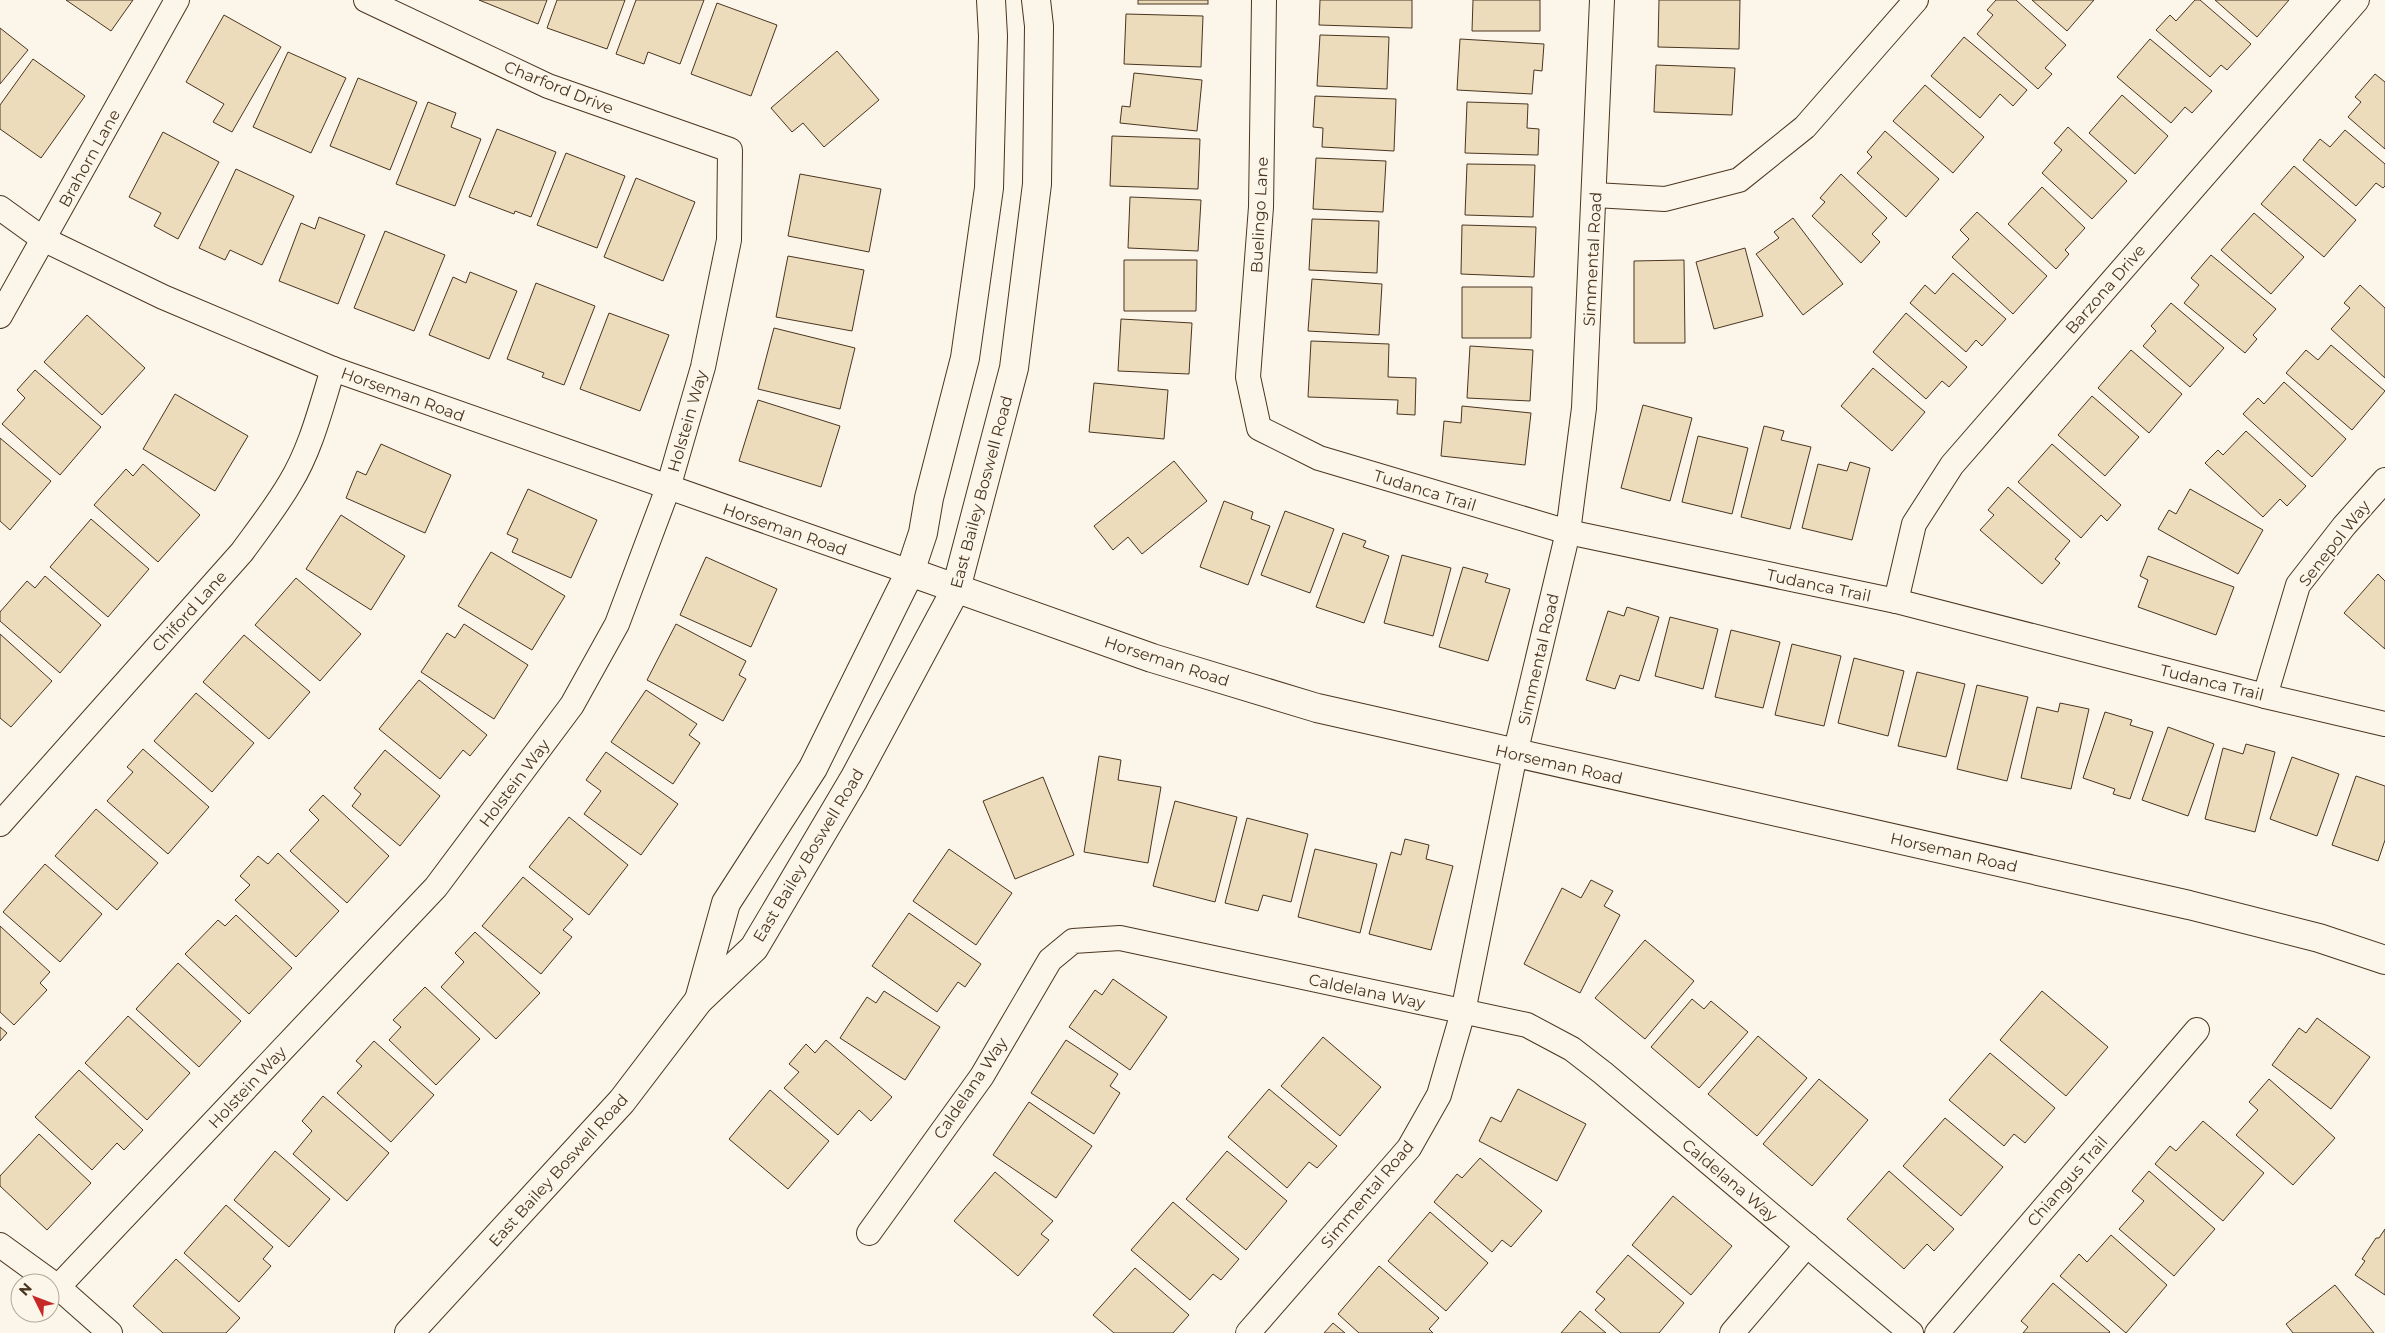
<svg xmlns="http://www.w3.org/2000/svg" width="2385" height="1333" font-family="Montserrat,sans-serif">
  <style>
    .building { fill: #ecdcbc; stroke: #4a3520 }
    .lines { fill: none; stroke-linecap: round; stroke-linejoin: round }
    .minor-casing { stroke: #4a3520; stroke-width: 26 }
    .tertiary-casing { stroke: #4a3520; stroke-width: 30 }
    .minor { stroke: #fbf6e9; stroke-width: 24 }
    .tertiary { stroke: #fbf6e9; stroke-width: 28 }
    .labels { text-anchor: middle; stroke-width: 4; stroke-linejoin: round; paint-order: stroke }
    .street-label { font-size: 16px; fill: #4a3520; stroke: #fbf6e9 }
  </style>
  <rect width="100%" height="100%" fill="#fbf6e9"/>
  <!-- building -->
  <g class="building">
    <path d="M66,0H133L111,31Z"/>
    <path d="M479,0H547L538,24Z"/>
    <path d="M557,0H625L607,49L547,28Z"/>
    <path d="M636,0H704L680,64L648,52L644,64L616,54Z"/>
    <rect x="1138" y="0" width="70" height="4"/>
    <path d="M1320,0H1412V28L1319,25Z"/>
    <path d="M1473,0H1540V31H1472Z"/>
    <path d="M1659,0H1740L1739,49L1658,47Z"/>
    <path d="M1996,0H2016L2066,45L2045,68L2052,74L2038,89L1977,34L1993,15L1987,10Z"/>
    <path d="M2032,0H2094L2067,31Z"/>
    <path d="M2195,0H2200L2251,44L2227,70L2221,65L2210,77L2156,30L2170,15L2176,21Z"/>
    <path d="M2215,0H2289L2257,37Z"/>
    <path d="M717,3L777,25L751,96L691,74Z"/>
    <path d="M1126,14L1203,16L1201,67L1124,64Z"/>
    <path d="M224,15L281,47L232,132L213,122L224,104L186,82Z"/>
    <path d="M0,28L28,50L0,84Z"/>
    <path d="M1320,35L1389,37L1387,89L1317,86Z"/>
    <path d="M1964,37L2027,90L2013,106L2000,94L1980,118L1931,76Z"/>
    <path d="M1460,39L1544,44L1542,71L1534,70L1532,94L1457,90Z"/>
    <path d="M2150,39L2212,91L2192,113L2185,107L2171,123L2117,77Z"/>
    <path d="M837,51L879,100L824,147L803,123L792,132L771,108Z"/>
    <path d="M288,52L346,78L311,153L253,127Z"/>
    <path d="M33,59L85,96L41,158L0,129V105Z"/>
    <path d="M1656,65L1735,68L1732,115L1654,112Z"/>
    <path d="M1134,73L1202,80L1197,131L1120,123L1122,106L1130,107Z"/>
    <path d="M2375,74L2385,82V149L2348,117L2361,102L2355,97Z"/>
    <path d="M358,78L417,102L390,170L330,146Z"/>
    <path d="M1925,85L1984,137L1953,173L1893,121Z"/>
    <path d="M2122,95L2168,136L2135,174L2089,133Z"/>
    <path d="M1315,96L1396,99L1394,151L1322,147L1323,128L1313,127Z"/>
    <path d="M428,102L456,113L451,127L481,139L455,206L396,184Z"/>
    <path d="M1467,102L1528,104L1527,128L1539,129L1538,155L1465,153Z"/>
    <path d="M2068,127L2127,181L2092,219L2042,173L2062,150L2054,143Z"/>
    <path d="M497,129L556,152L531,217L515,211L514,214L469,197Z"/>
    <path d="M2345,130L2385,164V186L2383,188L2376,183L2356,206L2303,160L2320,139L2330,147Z"/>
    <path d="M1885,131L1939,179L1906,217L1857,173L1872,157L1867,152Z"/>
    <path d="M163,132L219,162L178,239L154,226L161,213L129,197Z"/>
    <path d="M1112,136L1200,139L1198,189L1110,186Z"/>
    <path d="M566,153L625,176L597,248L537,225Z"/>
    <path d="M1316,158L1386,161L1383,212L1313,209Z"/>
    <path d="M1467,164L1535,165L1533,217L1465,215Z"/>
    <path d="M2294,166L2356,220L2324,257L2261,204Z"/>
    <path d="M236,169L294,196L262,265L230,250L225,260L199,248Z"/>
    <path d="M800,174L881,189L869,252L788,236Z"/>
    <path d="M1841,174L1887,218L1872,234L1880,242L1861,263L1812,216L1825,202L1820,198Z"/>
    <path d="M636,178L695,202L663,281L604,257Z"/>
    <path d="M2042,187L2085,228L2065,250L2069,254L2056,269L2008,224Z"/>
    <path d="M1130,197L1201,200L1198,251L1128,248Z"/>
    <path d="M1977,212L2047,276L2013,314L1952,257L1969,239L1960,230Z"/>
    <path d="M2254,213L2304,257L2271,294L2221,250Z"/>
    <path d="M319,217L365,235L338,304L279,281L301,223L315,229Z"/>
    <path d="M1793,218L1843,284L1803,315L1756,254L1779,238L1774,232Z"/>
    <path d="M1312,219L1379,221L1377,273L1309,270Z"/>
    <path d="M1462,225L1536,227L1534,277L1461,274Z"/>
    <path d="M385,231L445,255L414,331L354,308Z"/>
    <path d="M1745,248L1763,316L1714,329L1696,262Z"/>
    <path d="M2211,255L2276,309L2253,335L2257,339L2245,353L2184,303L2199,285L2191,278Z"/>
    <path d="M788,256L864,270L852,331L776,317Z"/>
    <path d="M1124,260H1197L1196,311H1124Z"/>
    <path d="M1684,260L1685,343H1634V261Z"/>
    <path d="M470,272L517,291L489,359L429,335L453,277L466,283Z"/>
    <path d="M1953,273L2006,319L1982,346L1976,340L1966,352L1910,303L1925,285L1935,294Z"/>
    <path d="M1312,279L1382,284L1379,335L1308,331Z"/>
    <path d="M536,283L595,306L564,385L542,377L544,373L507,359Z"/>
    <path d="M2360,285L2385,308V378L2331,329L2350,308L2344,303Z"/>
    <path d="M1462,287H1532L1531,338H1462Z"/>
    <path d="M2171,303L2224,348L2190,387L2143,346L2156,331L2151,326Z"/>
    <path d="M609,313L669,335L640,411L580,389Z"/>
    <path d="M1906,313L1967,367L1949,387L1942,381L1926,399L1873,352Z"/>
    <path d="M87,315L145,368L102,415L44,362Z"/>
    <path d="M1121,319L1192,323L1189,374L1118,371Z"/>
    <path d="M774,328L855,348L840,409L758,389Z"/>
    <path d="M1311,341L1389,344L1388,377L1416,378L1415,415L1397,414L1398,400L1308,397Z"/>
    <path d="M2331,345L2385,391L2352,430L2286,373L2306,350L2318,360Z"/>
    <path d="M1470,346L1533,350L1530,401L1467,398Z"/>
    <path d="M2131,350L2182,394L2149,433L2098,388Z"/>
    <path d="M1873,368L1925,412L1892,451L1841,406Z"/>
    <path d="M35,370L101,427L60,475L2,424L25,398L17,390Z"/>
    <path d="M2284,382L2346,439L2312,477L2243,414L2258,398L2264,404Z"/>
    <path d="M1094,383L1168,390L1164,439L1089,432Z"/>
    <path d="M175,394L248,436L215,491L143,449Z"/>
    <path d="M2092,396L2139,437L2105,476L2058,435Z"/>
    <path d="M758,400L840,426L821,487L739,461Z"/>
    <path d="M1643,405L1692,418L1670,501L1621,488Z"/>
    <path d="M1462,406L1531,413L1525,465L1441,456L1444,421L1461,423Z"/>
    <path d="M1764,426L1784,431L1781,440L1811,447L1790,529L1741,517Z"/>
    <path d="M2246,431L2306,486L2287,506L2280,499L2263,517L2205,463L2218,450L2223,455Z"/>
    <path d="M1698,436L1748,448L1732,514L1682,502Z"/>
    <path d="M0,438L51,481L10,530L0,521Z"/>
    <path d="M381,444L451,475L425,533L346,498L357,471L366,475Z"/>
    <path d="M2052,444L2121,505L2107,521L2101,515L2081,538L2018,482Z"/>
    <path d="M1174,461L1207,501L1142,554L1128,537L1113,550L1094,526Z"/>
    <path d="M1850,462L1870,468L1852,540L1802,528L1818,464L1847,471Z"/>
    <path d="M143,464L200,515L158,562L94,505L126,469L133,476Z"/>
    <path d="M2008,487L2070,541L2055,559L2060,563L2042,584L1980,530L1994,515L1988,510Z"/>
    <path d="M528,489L597,520L571,578L512,552L518,539L507,534Z"/>
    <path d="M2190,489L2263,530L2238,574L2158,529L2169,510L2176,514Z"/>
    <path d="M1224,501L1253,512L1251,519L1270,526L1248,585L1200,567Z"/>
    <path d="M1285,511L1334,529L1310,593L1261,575Z"/>
    <path d="M341,515L405,556L371,610L306,569Z"/>
    <path d="M91,519L149,569L108,617L50,567Z"/>
    <path d="M1343,533L1366,541L1363,547L1389,556L1364,623L1316,607Z"/>
    <path d="M491,552L565,596L532,650L458,606Z"/>
    <path d="M1402,555L1451,568L1433,636L1384,623Z"/>
    <path d="M2148,556L2234,587L2216,635L2138,607L2148,580L2140,576Z"/>
    <path d="M706,557L777,589L751,647L680,615Z"/>
    <path d="M1463,567L1488,574L1485,582L1510,589L1488,661L1439,647Z"/>
    <path d="M2378,574L2385,581V649L2344,613Z"/>
    <path d="M45,576L101,625L60,673L0,621V612L27,581L35,588Z"/>
    <path d="M296,578L361,634L320,681L255,625Z"/>
    <path d="M1627,607L1659,617L1639,681L1620,675L1615,689L1586,680L1608,611L1624,616Z"/>
    <path d="M1670,617L1718,629L1703,689L1655,676Z"/>
    <path d="M464,624L528,665L494,719L421,672L447,633L455,638Z"/>
    <path d="M676,624L746,661L739,675L746,679L723,721L647,680Z"/>
    <path d="M1731,630L1780,642L1763,708L1715,697Z"/>
    <path d="M0,634L52,681L11,727L0,718Z"/>
    <path d="M244,635L310,692L269,739L203,682Z"/>
    <path d="M1792,644L1841,656L1824,726L1775,715Z"/>
    <path d="M1854,658L1904,671L1888,736L1838,723Z"/>
    <path d="M1917,672L1965,684L1946,757L1898,746Z"/>
    <path d="M419,680L487,735L470,756L463,750L440,779L379,729Z"/>
    <path d="M1977,685L2028,697L2007,781L1957,769Z"/>
    <path d="M646,690L697,724L689,735L700,743L673,784L611,742Z"/>
    <path d="M196,693L254,743L212,792L154,741Z"/>
    <path d="M2060,703L2089,709L2071,789L2021,778L2037,707L2058,712Z"/>
    <path d="M2105,712L2132,720L2130,725L2153,732L2130,799L2113,794L2115,789L2083,778Z"/>
    <path d="M2168,727L2214,744L2188,816L2142,800Z"/>
    <path d="M2246,744L2275,752L2255,832L2205,819L2223,748L2243,754Z"/>
    <path d="M143,749L209,807L168,854L107,801L133,772L127,767Z"/>
    <path d="M385,750L440,796L400,846L352,806L361,794L354,788Z"/>
    <path d="M606,752L678,804L641,855L584,814L601,791L586,780Z"/>
    <path d="M1099,756L1121,760L1118,780L1161,787L1148,863L1084,852Z"/>
    <path d="M2292,757L2339,774L2317,836L2270,819Z"/>
    <path d="M2356,776L2385,786V840L2378,861L2332,845Z"/>
    <path d="M1043,777L1074,855L1015,879L983,801Z"/>
    <path d="M323,795L389,856L347,903L290,851L319,820L309,810Z"/>
    <path d="M1175,801L1237,817L1215,902L1153,886Z"/>
    <path d="M96,809L158,863L117,910L55,856Z"/>
    <path d="M569,817L628,865L589,915L529,867Z"/>
    <path d="M1247,818L1308,834L1291,902L1263,895L1258,911L1225,903Z"/>
    <path d="M1405,839L1429,845L1426,859L1453,866L1431,950L1369,934L1391,852L1401,855Z"/>
    <path d="M949,849L1012,893L976,945L913,901Z"/>
    <path d="M1315,849L1377,864L1360,933L1298,917Z"/>
    <path d="M278,853L339,911L296,957L235,900L250,885L240,876L258,856L268,864Z"/>
    <path d="M45,864L102,914L60,962L3,912Z"/>
    <path d="M523,877L573,919L563,930L572,937L541,974L482,926Z"/>
    <path d="M1591,880L1613,891L1604,906L1620,915L1580,993L1524,964L1562,888L1581,898Z"/>
    <path d="M909,913L981,964L965,987L958,982L937,1012L872,966Z"/>
    <path d="M236,915L292,968L249,1014L185,954L218,920L225,926Z"/>
    <path d="M0,926L50,972L40,983L47,990L14,1025L0,1012Z"/>
    <path d="M475,932L540,993L496,1039L441,987L464,962L455,953Z"/>
    <path d="M1645,940L1694,981L1645,1039L1595,998Z"/>
    <path d="M178,963L241,1021L199,1067L136,1009Z"/>
    <path d="M1113,979L1167,1017L1130,1070L1069,1027L1095,990L1102,995Z"/>
    <path d="M425,987L480,1039L436,1085L389,1040L401,1027L393,1020Z"/>
    <path d="M884,991L940,1027L905,1080L840,1038L867,997L876,1003Z"/>
    <path d="M2042,991L2108,1047L2066,1096L2000,1040Z"/>
    <path d="M1692,999L1704,1009L1711,1001L1748,1032L1699,1088L1651,1047Z"/>
    <path d="M128,1016L190,1073L147,1120L85,1063Z"/>
    <path d="M2317,1018L2370,1057L2331,1109L2272,1065L2299,1028L2306,1033Z"/>
    <path d="M0,1027L7,1033L0,1041Z"/>
    <path d="M1758,1036L1807,1078L1757,1136L1708,1094Z"/>
    <path d="M1323,1037L1381,1087L1340,1136L1281,1086Z"/>
    <path d="M826,1040L892,1097L871,1121L859,1110L838,1135L784,1088L799,1072L789,1064L806,1044L815,1053Z"/>
    <path d="M1066,1040L1118,1074L1110,1086L1120,1093L1094,1134L1031,1093Z"/>
    <path d="M374,1041L434,1095L391,1142L337,1093L362,1066L356,1061Z"/>
    <path d="M1990,1053L2055,1108L2025,1143L2014,1134L2004,1146L1949,1100Z"/>
    <path d="M79,1070L143,1130L124,1150L117,1143L92,1170L35,1117Z"/>
    <path d="M1819,1079L1868,1120L1812,1186L1763,1144Z"/>
    <path d="M2269,1079L2335,1138L2293,1185L2236,1135L2258,1110L2249,1102Z"/>
    <path d="M1269,1089L1337,1146L1317,1168L1309,1162L1287,1188L1228,1137Z"/>
    <path d="M1518,1089L1586,1124L1557,1181L1479,1141L1491,1117L1501,1122Z"/>
    <path d="M770,1090L829,1141L788,1189L729,1139Z"/>
    <path d="M323,1096L389,1153L347,1201L293,1154L312,1131L302,1121Z"/>
    <path d="M1029,1102L1092,1146L1056,1198L993,1155Z"/>
    <path d="M1945,1118L2003,1167L1961,1216L1903,1166Z"/>
    <path d="M2203,1121L2264,1173L2223,1221L2155,1164L2170,1146L2176,1151Z"/>
    <path d="M39,1134L91,1183L47,1230L0,1186V1176Z"/>
    <path d="M275,1151L330,1199L289,1247L234,1200Z"/>
    <path d="M1227,1151L1287,1201L1246,1250L1186,1199Z"/>
    <path d="M1480,1158L1542,1211L1511,1247L1502,1240L1492,1252L1434,1202L1457,1174L1462,1178Z"/>
    <path d="M1889,1171L1954,1229L1934,1251L1927,1244L1904,1269L1847,1219Z"/>
    <path d="M2149,1171L2215,1229L2174,1276L2119,1229L2144,1201L2132,1191Z"/>
    <path d="M995,1172L1053,1221L1041,1234L1049,1240L1018,1276L954,1221Z"/>
    <path d="M1673,1196L1732,1246L1691,1295L1632,1245Z"/>
    <path d="M1173,1202L1239,1259L1221,1280L1213,1274L1190,1300L1131,1250Z"/>
    <path d="M226,1205L273,1247L263,1259L271,1266L239,1302L184,1253Z"/>
    <path d="M1430,1212L1488,1263L1446,1311L1388,1261Z"/>
    <path d="M2385,1229V1295L2355,1275L2365,1261L2362,1259L2376,1238H2379Z"/>
    <path d="M2111,1235L2167,1285L2126,1333L2060,1276L2079,1254L2087,1262Z"/>
    <path d="M1628,1255L1684,1303L1659,1333H1621L1595,1310L1605,1299L1596,1292Z"/>
    <path d="M176,1259L240,1318L226,1333H163L133,1306Z"/>
    <path d="M1379,1266L1439,1318L1429,1329L1433,1333H1359L1338,1314Z"/>
    <path d="M1135,1268L1189,1315L1173,1333H1114L1093,1315Z"/>
    <path d="M2053,1283L2110,1332L2109,1333H2023L2028,1327L2021,1321Z"/>
    <path d="M2335,1285L2374,1333H2293L2286,1324Z"/>
    <path d="M1580,1311L1606,1333H1561Z"/>
    <path d="M1333,1323L1345,1333H1324Z"/>
  </g>
  <g class="lines">
    <defs>
      <g id="minor">
        <path d="M1264,0L1261,207L1248,377L1259,428L1319,458L1568,532L1896,601L2265,696L2385,724"/>
        <path d="M1595,195L1665,199L1739,180L1805,127L1916,0"/>
        <path d="M0,208L43,239L163,297L333,369L910,572"/>
        <path d="M0,316L177,0"/>
        <path d="M1896,601L1914,524L1952,465L2357,0"/>
        <path d="M2265,696L2298,585L2344,526L2385,480"/>
        <path d="M0,824L242,552C258,530 276,507 290,483C311,449 321,407 333,369"/>
        <path d="M869,1233L982,1076L1050,960L1073,941L1120,938L1527,1025L1572,1049L1603,1073L1911,1333"/>
        <path d="M0,1245L58,1287L110,1333"/>
        <path d="M58,1287L436,887L572,705L617,624L668,488L703,367L729,240L730,150L548,86L366,0"/>
        <path d="M1248,1333L1409,1148L1439,1095L1463,1012L1515,754L1568,532L1584,408L1602,0"/>
        <path d="M1732,1333L1807,1245"/>
        <path d="M1937,1333L2197,1030"/>
      </g>
      <g id="tertiary">
        <path d="M910,572L1152,658L1317,708L2189,905L2319,938L2385,960"/>
        <path d="M699,1000L726,903L813,768L910,572L923,533L929,498L965,358L989,188L993,36L991,0"/>
        <path d="M409,1333L622,1101L699,1000L754,948L854,779L956,589L1014,368L1037,184L1039,26L1036,0"/>
      </g>
    </defs>
    <!-- minor casing -->
    <use href="#minor" class="minor-casing"/>
    <!-- tertiary casing -->
    <use href="#tertiary" class="tertiary-casing"/>
    <!-- minor -->
    <use href="#minor" class="minor"/>
    <!-- tertiary -->
    <use href="#tertiary" class="tertiary"/>
  </g>
  <g class="labels">
    <!-- street labels -->
    <g class="street-label">
      <text transform="translate(559 87) rotate(22)" y="6">Charford Drive</text>
      <text transform="translate(89 158) rotate(-61)" y="6">Brahorn Lane</text>
      <text transform="translate(1259 215) rotate(-87)" y="6">Buelingo Lane</text>
      <text transform="translate(1592 259) rotate(-87)" y="6">Simmental Road</text>
      <text transform="translate(2105 289) rotate(-49)" y="6">Barzona Drive</text>
      <text transform="translate(403 394) rotate(20)" y="6">Horseman Road</text>
      <text transform="translate(687 421) rotate(-74)" y="6">Holstein Way</text>
      <text transform="translate(1425 490) rotate(17)" y="6">Tudanca Trail</text>
      <text transform="translate(981 492) rotate(-75)" y="6">East Bailey Boswell Road</text>
      <text transform="translate(785 529) rotate(19)" y="6">Horseman Road</text>
      <text transform="translate(2334 543) rotate(-52)" y="6">Senepol Way</text>
      <text transform="translate(1819 585) rotate(12)" y="6">Tudanca Trail</text>
      <text transform="translate(189 611) rotate(-48)" y="6">Chiford Lane</text>
      <text transform="translate(1538 659) rotate(-77)" y="6">Simmental Road</text>
      <text transform="translate(1167 661) rotate(18)" y="6">Horseman Road</text>
      <text transform="translate(2212 682) rotate(14)" y="6">Tudanca Trail</text>
      <text transform="translate(1559 764) rotate(13)" y="6">Horseman Road</text>
      <text transform="translate(514 783) rotate(-53)" y="6">Holstein Way</text>
      <text transform="translate(1954 852) rotate(13)" y="6">Horseman Road</text>
      <text transform="translate(808 855) rotate(-59)" y="6">East Bailey Boswell Road</text>
      <text transform="translate(1367 991) rotate(12)" y="6">Caldelana Way</text>
      <text transform="translate(247 1087) rotate(-47)" y="6">Holstein Way</text>
      <text transform="translate(970 1088) rotate(-56)" y="6">Caldelana Way</text>
      <text transform="translate(558 1170) rotate(-48)" y="6">East Bailey Boswell Road</text>
      <text transform="translate(1730 1180) rotate(40)" y="6">Caldelana Way</text>
      <text transform="translate(2067 1181) rotate(-49)" y="6">Chiangus Trail</text>
      <text transform="translate(1367 1194) rotate(-50)" y="6">Simmental Road</text>
    </g>
  </g>
  <!-- north arrow -->
  <g transform="translate(35 1298) rotate(312)"><circle r="24" fill="#fbf6e9" stroke="#b4a999"/>
  <path d="M0-4L9 19L0 12L-9 19Z" fill="#c62828"/>
  <text y="-8" font-size="14" font-weight="bold" text-anchor="middle" fill="#4a3520">N</text>
  </g>
</svg>
